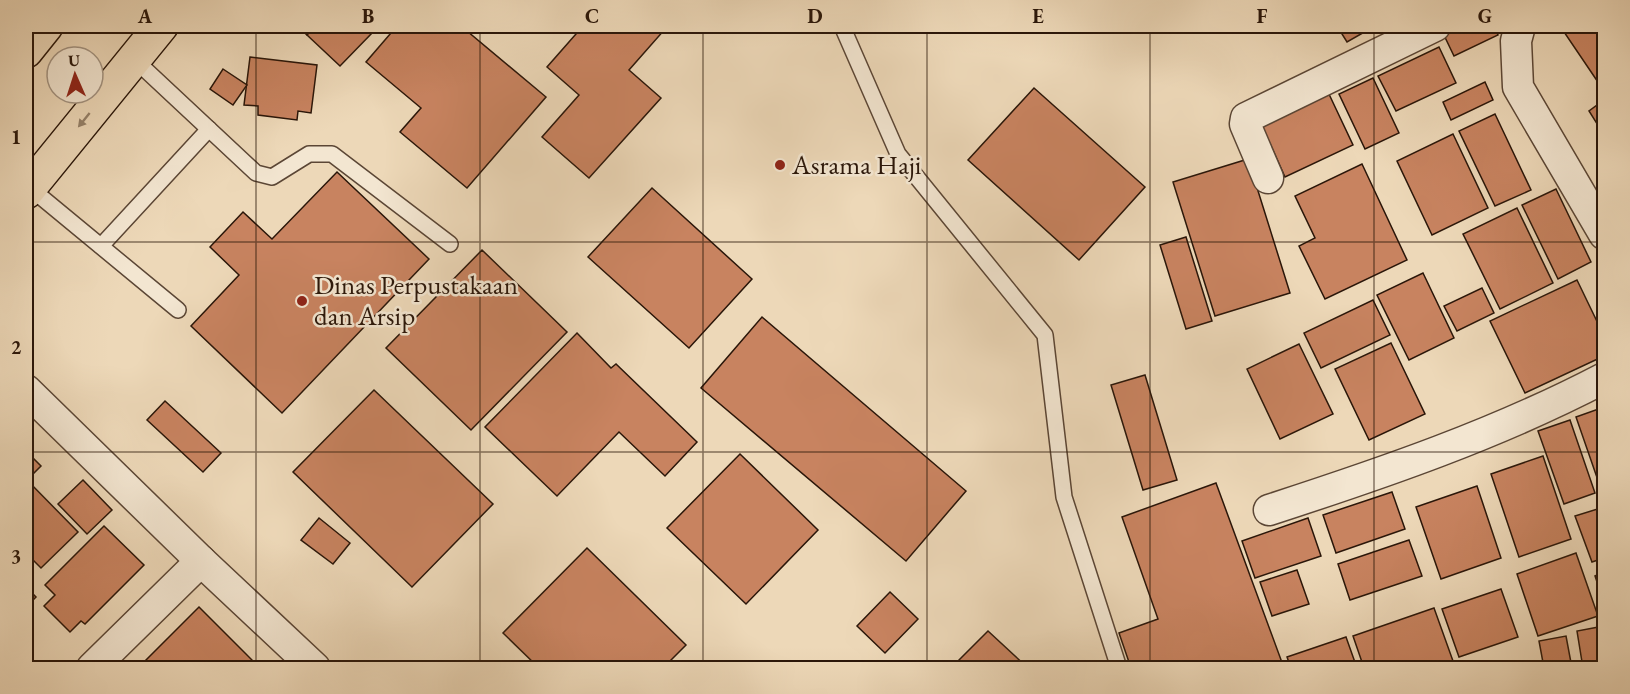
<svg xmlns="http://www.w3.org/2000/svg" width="1630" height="694" font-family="'EB Garamond',serif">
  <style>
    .building { fill: #c88360; stroke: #2a1609; stroke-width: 1.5 }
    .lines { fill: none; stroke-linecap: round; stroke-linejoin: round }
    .lane-casing { stroke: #5b4635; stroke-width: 18 }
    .street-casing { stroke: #5b4635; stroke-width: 33 }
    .highway-casing { stroke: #2a1609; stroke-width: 36 }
    .lane { stroke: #f3e6d1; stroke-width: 15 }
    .street { stroke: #f3e6d1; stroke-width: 30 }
    .highway { stroke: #edd8b8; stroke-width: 33 }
    .oneway { fill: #958169 }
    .grid { fill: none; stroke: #2a1609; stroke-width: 1.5; stroke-opacity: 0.55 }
    .poi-dot { fill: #8f2418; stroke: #f3e6d1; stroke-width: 2 }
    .labels { text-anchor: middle; stroke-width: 5; stroke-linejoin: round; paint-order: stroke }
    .poi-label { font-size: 27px; fill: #2a1609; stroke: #f3e6d1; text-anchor: start }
    .neatline { fill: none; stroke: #2a1609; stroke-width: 2 }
    .grid-label { font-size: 20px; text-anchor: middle; font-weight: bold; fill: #2a1609 }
  </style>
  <rect width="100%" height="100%" fill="#edd8b8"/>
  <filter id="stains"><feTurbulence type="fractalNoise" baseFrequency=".00333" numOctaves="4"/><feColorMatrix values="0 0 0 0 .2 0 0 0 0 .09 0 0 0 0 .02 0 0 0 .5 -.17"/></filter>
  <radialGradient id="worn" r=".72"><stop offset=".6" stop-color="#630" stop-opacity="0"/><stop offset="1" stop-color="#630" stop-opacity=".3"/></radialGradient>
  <!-- building -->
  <g class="building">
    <path d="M297,26H316L307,35Z"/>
    <path d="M316,26H364L372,33L340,66L307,35Z"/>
    <path d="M397,26H461L546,97L467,188L400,132L421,108L366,62Z"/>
    <path d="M583,26H663L666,28L629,70L661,98L589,178L542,137L579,95L547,67Z"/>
    <path d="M1337,26H1375L1347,42Z"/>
    <path d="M1449,26H1494L1498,35L1454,56L1441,29Z"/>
    <path d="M1560,26H1604V91Z"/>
    <path d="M1439,47L1456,83L1396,111L1378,76Z"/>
    <path d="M250,57L317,65L311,113L298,111L297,120L258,115V106L244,105Z"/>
    <path d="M223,69L247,85L233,105L210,89Z"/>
    <path d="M1373,78L1399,133L1365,149L1339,94Z"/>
    <path d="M1485,82L1493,100L1451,120L1443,102Z"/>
    <path d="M1034,88L1145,187L1079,260L968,160Z"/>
    <path d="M1328,92L1353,145L1285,177L1261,124Z"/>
    <path d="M1604,100V135L1589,111Z"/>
    <path d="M1495,114L1531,190L1495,206L1459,131Z"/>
    <path d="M1453,134L1488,208L1432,235L1397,161Z"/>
    <path d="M1248,159L1290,293L1215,316L1173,182Z"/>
    <path d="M1362,164L1407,260L1325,299L1299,246L1315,238L1295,196Z"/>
    <path d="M337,172L429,259L282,413L191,326L239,275L210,247L243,212L272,239Z"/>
    <path d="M652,188L752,279L689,348L588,257Z"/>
    <path d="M1556,189L1591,262L1558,279L1522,205Z"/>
    <path d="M1517,208L1553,283L1500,309L1463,234Z"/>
    <path d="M1186,237L1212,321L1186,329L1160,245Z"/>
    <path d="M482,250L567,332L471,430L386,348Z"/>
    <path d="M1423,273L1454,338L1409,360L1377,295Z"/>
    <path d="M1577,280L1604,336V356L1525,393L1490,321Z"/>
    <path d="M1482,288L1494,313L1457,331L1444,306Z"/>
    <path d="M1373,300L1390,335L1321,368L1304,333Z"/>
    <path d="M762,317L966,491L906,561L701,388Z"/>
    <path d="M577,333L611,368L616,364L697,442L665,476L619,432L557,496L485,427Z"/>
    <path d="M1391,343L1425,414L1369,440L1335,369Z"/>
    <path d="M1299,344L1333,414L1280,439L1247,369Z"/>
    <path d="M1145,375L1177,480L1143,490L1111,385Z"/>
    <path d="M374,390L493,504L412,587L293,472Z"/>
    <path d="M165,401L221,453L203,472L147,420Z"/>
    <path d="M1604,407V491L1602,492L1576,417Z"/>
    <path d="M1570,420L1595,493L1564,504L1538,431Z"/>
    <path d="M26,451L41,466L27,480L78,532L41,568L26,553Z"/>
    <path d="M740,454L818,530L746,604L667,528Z"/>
    <path d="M1543,456L1571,539L1519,557L1491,474Z"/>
    <path d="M83,480L112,510L87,534L58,504Z"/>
    <path d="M1216,483L1284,668H1131L1119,633L1158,619L1122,517Z"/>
    <path d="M1477,486L1501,558L1441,579L1416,507Z"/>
    <path d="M1392,492L1405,529L1336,553L1323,515Z"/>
    <path d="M1604,507V558L1592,562L1575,516Z"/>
    <path d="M319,518L350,543L333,564L301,540Z"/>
    <path d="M1308,518L1321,556L1255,578L1242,541Z"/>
    <path d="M104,526L144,565L85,624L81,621L70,632L44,606L55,595L45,585Z"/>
    <path d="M1409,540L1422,576L1350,600L1338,564Z"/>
    <path d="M587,548L686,645L663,668H539L503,633Z"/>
    <path d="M1576,553L1598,616L1538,636L1517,574Z"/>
    <path d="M1297,570L1309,604L1272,616L1260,582Z"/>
    <path d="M1604,572V603L1595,576Z"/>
    <path d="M26,587L36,597L26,607Z"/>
    <path d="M1501,589L1518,637L1459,657L1442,609Z"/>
    <path d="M890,592L918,619L885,653L857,626Z"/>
    <path d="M199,607L260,668H138Z"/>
    <path d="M1434,608L1453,661L1432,668H1364L1353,636Z"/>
    <path d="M1604,626V668H1583L1577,631Z"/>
    <path d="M988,631L1028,668H951Z"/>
    <path d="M1566,636L1572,668H1544L1539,641Z"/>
    <path d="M1346,637L1357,668H1291L1287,657Z"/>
  </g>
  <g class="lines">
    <defs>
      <g id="lane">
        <path d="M842,26L898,154L1045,335L1064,497L1119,668"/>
        <path d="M134,59L256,173L272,177L309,154H332L450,244"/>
        <path d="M29,187L178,310"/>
        <path d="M101,246L209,129"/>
      </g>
      <g id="street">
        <path d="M1520,26L1516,41L1518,87L1604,234"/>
        <path d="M1268,178L1245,124L1246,118L1435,26"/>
        <path d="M26,390L201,561L315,668"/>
        <path d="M1269,510C1383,473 1497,434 1604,378"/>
        <path d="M92,668L201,561"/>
      </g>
      <g id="highway">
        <path d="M26,51L46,26"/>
        <path d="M26,192L161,26"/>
      </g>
    </defs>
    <!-- lane casing -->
    <use href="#lane" class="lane-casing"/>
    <!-- street casing -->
    <use href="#street" class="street-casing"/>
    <!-- highway casing -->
    <use href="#highway" class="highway-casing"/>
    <!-- lane -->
    <use href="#lane" class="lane"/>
    <!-- street -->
    <use href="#street" class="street"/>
    <!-- highway -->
    <use href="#highway" class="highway"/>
  </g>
  <!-- one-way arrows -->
  <defs><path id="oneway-solid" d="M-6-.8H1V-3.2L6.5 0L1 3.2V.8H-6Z" transform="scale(1.5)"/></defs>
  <use class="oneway" href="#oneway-solid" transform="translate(84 120) rotate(129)"/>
  <!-- grid -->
  <path class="grid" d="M256,26V668M480,26V668M703,26V668M927,26V668M1150,26V668M1374,26V668M26,242H1604M26,452H1604"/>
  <!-- markers -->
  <g class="poi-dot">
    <circle cx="780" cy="165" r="6"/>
    <circle cx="302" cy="301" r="6"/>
  </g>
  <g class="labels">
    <!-- poi labels -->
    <g class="poi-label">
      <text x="792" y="174">Asrama Haji</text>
      <text x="314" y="294">Dinas Perpustakaan<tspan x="314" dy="31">dan Arsip</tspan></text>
    </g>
  </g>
  <!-- margin -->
  <rect width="1630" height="694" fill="none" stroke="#edd8b8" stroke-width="66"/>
  <!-- north arrow -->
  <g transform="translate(75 75) rotate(357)"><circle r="28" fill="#f3e6d1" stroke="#a39381" stroke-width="1.5"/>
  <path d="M0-4.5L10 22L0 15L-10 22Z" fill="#8f2418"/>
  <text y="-9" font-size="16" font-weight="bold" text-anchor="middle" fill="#2a1609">U</text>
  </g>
  <rect x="33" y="33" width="1564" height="628" class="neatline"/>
  <g class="grid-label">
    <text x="145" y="23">A</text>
    <text x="368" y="23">B</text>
    <text x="592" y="23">C</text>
    <text x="815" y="23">D</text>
    <text x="1038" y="23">E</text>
    <text x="1262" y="23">F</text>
    <text x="1485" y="23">G</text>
    <text x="16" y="144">1</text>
    <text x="16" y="354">2</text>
    <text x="16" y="563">3</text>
  </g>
  <rect width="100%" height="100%" filter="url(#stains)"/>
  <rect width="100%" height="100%" fill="url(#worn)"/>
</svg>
